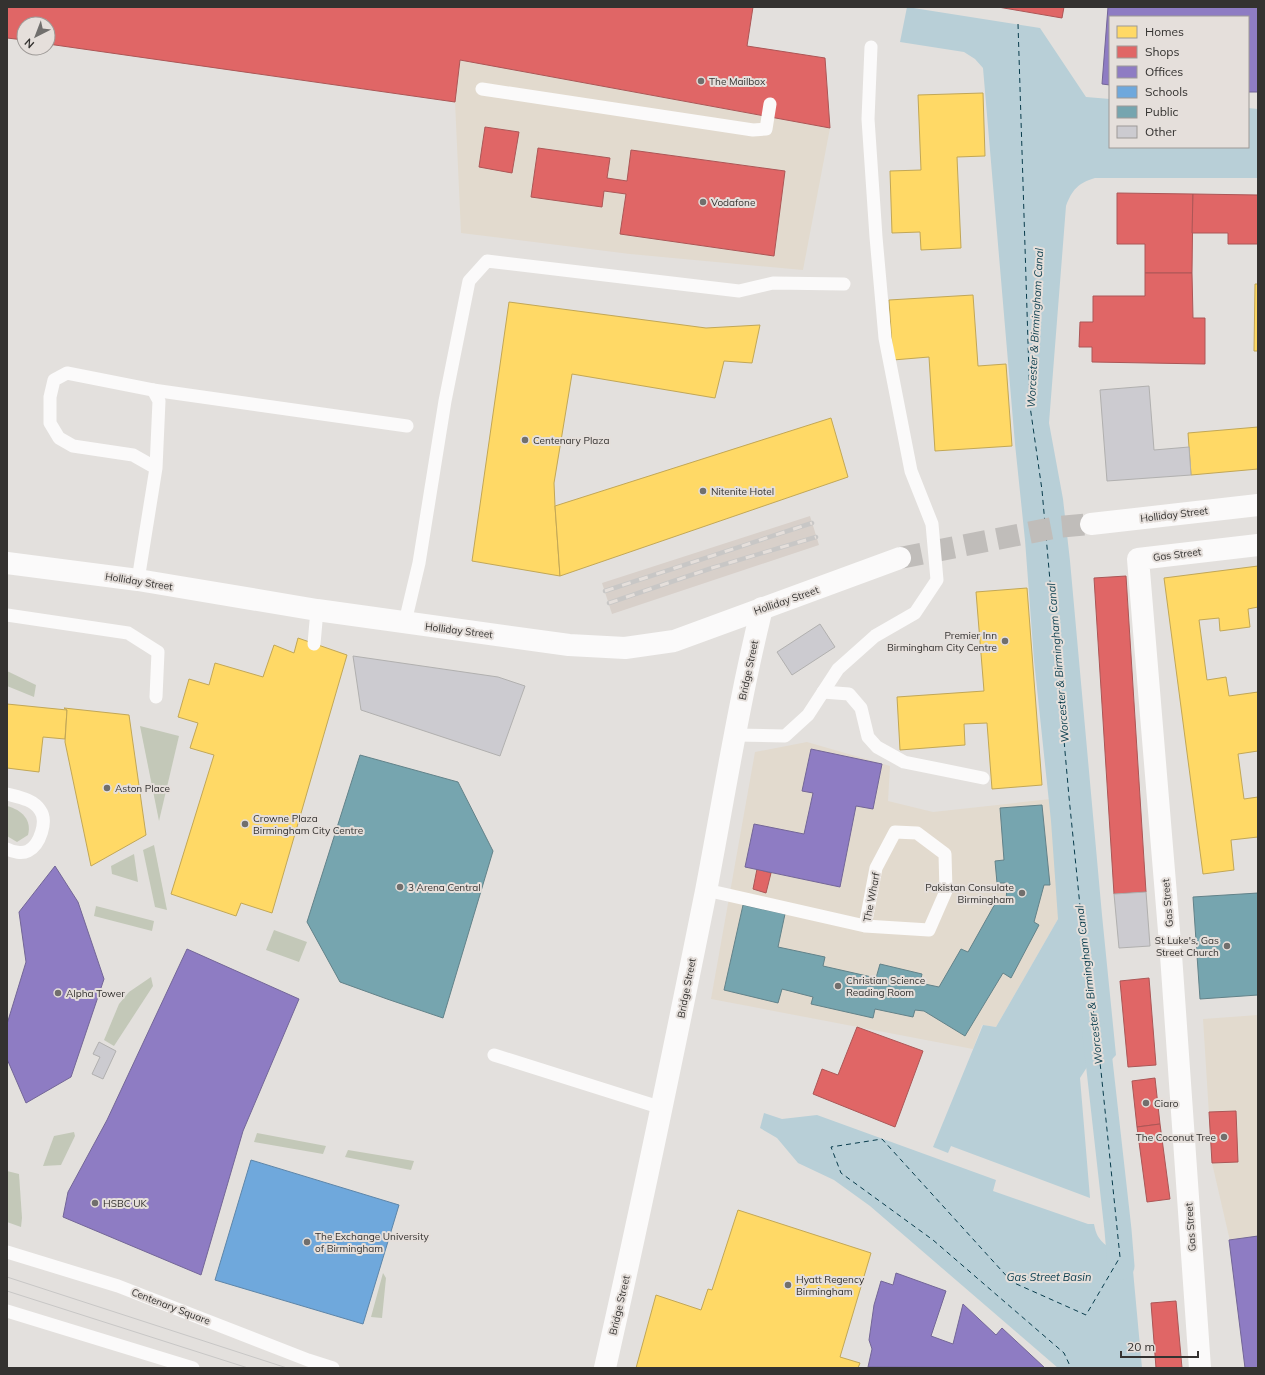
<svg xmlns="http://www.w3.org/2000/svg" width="1265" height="1375" font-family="Mulish,sans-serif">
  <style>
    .commercial { fill: #e2dace }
    .built { fill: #d8d0ca }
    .green { fill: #c3c8b8 }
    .water { fill: #b8cfd7 }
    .homes { fill: #ffd966; stroke: #c2a756 }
    .shops { fill: #e06666; stroke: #ac5656 }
    .offices { fill: #8e7cc3; stroke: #736697 }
    .schools { fill: #6fa8dc; stroke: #5d85a8 }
    .public { fill: #76a5af; stroke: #628289 }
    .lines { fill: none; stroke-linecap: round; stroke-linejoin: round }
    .canal { stroke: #b8cfd7; stroke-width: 27 }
    .ferry { stroke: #083c4c; stroke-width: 1; stroke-dasharray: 5 4; stroke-linecap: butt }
    .building { fill: #cccbd0; stroke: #b1b0af }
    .street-tunnel { stroke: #c0bdba; stroke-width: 22; stroke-dasharray: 22 11; stroke-linecap: butt }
    .lane { stroke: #fbfafa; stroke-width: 13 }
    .street { stroke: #fbfafa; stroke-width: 22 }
    .tram { stroke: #c8c7c6; stroke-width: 1 }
    .rail-casing { stroke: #c8c7c6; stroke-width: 4.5 }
    .rail { stroke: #e5dfdb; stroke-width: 3; stroke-dasharray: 9; stroke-linecap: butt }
    .poi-dot { fill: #716f6d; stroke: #e5dfdb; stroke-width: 1.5 }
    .labels { text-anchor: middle; stroke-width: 4; stroke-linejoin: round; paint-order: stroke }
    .poi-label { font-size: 10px; fill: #343230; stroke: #e5dfdb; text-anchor: start }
    .street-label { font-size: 10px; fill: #343230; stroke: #e5dfdb }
    .water-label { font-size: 11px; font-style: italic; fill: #083c4c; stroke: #e5dfdb }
  </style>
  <rect width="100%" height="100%" fill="#e3e0dd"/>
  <!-- commercial -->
  <g class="commercial">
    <path d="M460,60L830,128L803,270L630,254L461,233L455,102Z"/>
    <path d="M807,742L890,766L888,801L933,812L1069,797L1081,916L1058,919L996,1027L982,1025L973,1049L711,999L755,752Z"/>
    <path d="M1258,1015V1237L1230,1241L1212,1163L1203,1019Z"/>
  </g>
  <!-- built -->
  <path class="built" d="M810,516L819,545L612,614L602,583Z"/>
  <!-- green -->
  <g class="green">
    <path d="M7,671L36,685L34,697L7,686Z"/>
    <path d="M140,726L179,736L159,821Z"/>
    <path d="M7,806C22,810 32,820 28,835L17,842L7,836Z"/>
    <path d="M154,845L167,910L155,907L143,850Z"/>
    <path d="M134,854L138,882L112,874L111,866Z"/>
    <path d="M96,906L154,921L152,931L94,916Z"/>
    <path d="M274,930L307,942L299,962L266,950Z"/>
    <path d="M151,977L153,986L114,1046L104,1040L119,1004L129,992Z"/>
    <path d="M74,1132L75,1136L61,1165L43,1166L54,1136Z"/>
    <path d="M257,1133L326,1146L323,1154L254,1142Z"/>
    <path d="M348,1150L414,1161L411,1170L345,1157Z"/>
    <path d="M7,1171L19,1174L22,1218L21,1227L7,1222Z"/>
    <path d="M383,1273L386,1278L382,1318L371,1317Z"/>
  </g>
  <!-- water -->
  <g class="water">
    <path d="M907,7L1040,28L1086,97L1110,99V147H1248V108L1258,109V178H1095C1078,183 1072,190 1066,206L1049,423L1063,499L1070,561L1102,915L1116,1055L1101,1071L1097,1070L1089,1064L1080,1078L1090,1198L951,1146L948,1153L933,1147L983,1025L996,1027L1058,919L1051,821L1034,660L1025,540L1015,444L983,68L975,59L964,52L900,42Z"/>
    <path d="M764,1113L782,1119L817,1115L996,1180L993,1191L1088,1224H1094C1096,1234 1098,1239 1107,1246L1113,1232L1118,1230L1130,1238L1142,1368H1058L870,1206L834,1180L798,1163L777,1138L760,1128Z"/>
  </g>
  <!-- homes -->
  <g class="homes">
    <path d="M983,93L985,156L957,157L961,248L921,250L920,232L892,233L890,171L921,170L918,95Z"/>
    <path d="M1255,284H1258V351H1254Z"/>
    <path d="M973,295L978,366L1006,364L1012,446L935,451L929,357L893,360L889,300Z"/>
    <path d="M509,302L706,328L760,325L752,363L724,361L715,398L572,374L554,483L555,506L560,576L472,561Z"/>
    <path d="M831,418L848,477L560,576L555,506Z"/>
    <path d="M1258,427V469L1191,475L1188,433Z"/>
    <path d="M1258,566V607L1248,609L1250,627L1220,631L1219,618L1199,620L1207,680L1226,677L1229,696L1258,692V751L1238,754L1244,799L1258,797V837L1231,840L1234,870L1203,874L1164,578Z"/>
    <path d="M1027,588L1042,785L992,789L987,723L964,724L965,745L900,750L897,697L984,691L976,592Z"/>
    <path d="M298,638L347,655L272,913L241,903L236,916L171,894L214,755L190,748L198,723L178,717L189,679L209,685L215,663L263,677L274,645L294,653Z"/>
    <path d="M7,704L67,710L65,739L43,737L39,772L7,768Z"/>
    <path d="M64,708L129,715L146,835L91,866L65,742L67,710Z"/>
    <path d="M738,1210L871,1253L840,1357L860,1363L858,1368H636L656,1295L701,1310L708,1289L712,1290Z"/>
  </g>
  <!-- shops -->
  <g class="shops">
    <path d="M7,7H753L747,46L825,58L830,128L460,60L455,102L48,44V24H24V40L7,38Z"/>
    <path d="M998,7H1064L1062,18Z"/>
    <path d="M485,127L519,132L512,173L479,167Z"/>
    <path d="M538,148L610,158L607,178L627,181L631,150L785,171L774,256L620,234L626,194L604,191L602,207L531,197Z"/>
    <path d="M1117,193L1193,194L1192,273H1145V244H1117Z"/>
    <path d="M1193,194L1258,195V244H1228V233H1192Z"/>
    <path d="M1145,273H1192L1193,318H1205V364L1092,362V347H1079L1080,322H1093V296H1145Z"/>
    <path d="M1126,576L1146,892L1114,894L1094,578Z"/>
    <path d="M757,869L771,873L766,893L753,889Z"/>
    <path d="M1149,978L1156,1065L1128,1067L1120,981Z"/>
    <path d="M857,1027L923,1051L895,1127L813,1094L822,1069L838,1075Z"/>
    <path d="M1155,1078L1160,1124L1137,1127L1132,1081Z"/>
    <path d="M1236,1111L1238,1162L1212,1163L1209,1112Z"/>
    <path d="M1160,1124L1170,1199L1147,1202L1137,1127Z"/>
    <path d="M1176,1301L1182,1368H1156L1151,1303Z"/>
  </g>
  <!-- offices -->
  <g class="offices">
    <path d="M1108,7H1258V92H1248V17H1110V85L1102,84Z"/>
    <path d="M811,749L882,764L873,809L856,806L840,887L745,867L754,824L804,834L813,793L802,791Z"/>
    <path d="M55,866L78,902L104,979L71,1077L26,1103L7,1059V1024L26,962L19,912Z"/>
    <path d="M187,949L299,999L243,1131L201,1275L63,1217L68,1192L107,1120Z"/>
    <path d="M1258,1236V1368H1245L1229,1240Z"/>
    <path d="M896,1273L946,1291L931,1336L953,1344L963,1304L996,1335L1002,1328L1045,1368L868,1367L872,1349L869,1340L874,1305L881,1281L893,1285Z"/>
  </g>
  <!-- schools -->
  <path class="schools" d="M251,1160L399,1205L363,1324L215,1280Z"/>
  <!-- public -->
  <g class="public">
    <path d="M360,755L458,782L493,851L443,1018L387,999L340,982L307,922Z"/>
    <path d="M1042,805L1050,885H1044L1034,922L1039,925L1011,978L1003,973L965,1036L924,1011L915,1010L913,1017L875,1009L873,1018L811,1004L813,997L782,989L778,1003L724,990L743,905L785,914L778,947L825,957L823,966L876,978L880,964L922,974L920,983L939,987L961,949L968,952L996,902L1006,904L1007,883H997L995,861L1004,860L1000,808Z"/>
    <path d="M1258,893V995L1200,999L1193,897Z"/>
  </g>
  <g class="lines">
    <!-- canal -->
    <path class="canal" d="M1096,1034L1118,1230L1121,1266"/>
    <!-- ferry -->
    <path class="ferry" d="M1018,24L1030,406L1042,490L1069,797L1081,916L1101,1071L1120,1257L1086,1315L1012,1282L882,1139L831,1147L841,1173L933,1240L1064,1353L1071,1368"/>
  </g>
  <!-- building -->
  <g class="building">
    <path d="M1149,386L1154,450L1189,447L1191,475L1107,481L1100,390Z"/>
    <path d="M820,624L835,647L792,675L777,652Z"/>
    <path d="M353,656L498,677L525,686L500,756L361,710Z"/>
    <path d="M1146,892L1150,946L1119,948L1114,894Z"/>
    <path d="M99,1042L116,1051L103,1079L92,1074L100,1057L93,1054Z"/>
  </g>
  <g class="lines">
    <!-- street-tunnel -->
    <path class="street-tunnel" d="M900,558L1058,527L1091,524"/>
    <!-- lane -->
    <g class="lane">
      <path d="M482,89L753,130L766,129L770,104"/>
      <path d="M153,390L407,426"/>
      <path d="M138,580L156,468L159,401L153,390L67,373L54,380L50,397V423L59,438L73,446L133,455L156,468"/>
      <path d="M7,615L128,633L158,652L156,697"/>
      <path d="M405,622L419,563L445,401L469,281L487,261L739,291L773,283L844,284"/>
      <path d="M314,644L317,610"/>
      <path d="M823,692L849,694L861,708L868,737L877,747L904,762L983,778"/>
      <path d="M735,735L785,736L808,715L838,669L875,636L915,613L937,580L932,524L911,471L885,338L876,237L868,119L871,47"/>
      <path d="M7,794C18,797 33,799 40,810C48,821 40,845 28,851C22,854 13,852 7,849"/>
      <path d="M706,890L865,926L929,930L946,891L945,854L917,833L895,832L876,868L865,926"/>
      <path d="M494,1055L662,1108"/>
      <path d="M7,1252L118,1286L308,1360L333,1368"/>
      <path d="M7,1311L193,1368"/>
    </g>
    <!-- street -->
    <g class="street">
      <path d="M1091,524L1258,505"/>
      <path d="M7,563L138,580L317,610L569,645L625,648L674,641L900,558"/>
      <path d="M605,1368C641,1209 674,1050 706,891C724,797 739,701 762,608"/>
      <path d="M1200,1368L1171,955L1138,559L1258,545"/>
    </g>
    <!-- tram -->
    <g class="tram">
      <path d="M7,1277L287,1368"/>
      <path d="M7,1291L248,1368"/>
    </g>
    <defs>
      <g id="rail">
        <path d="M605,591L812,523"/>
        <path d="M609,603L712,568L816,537"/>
      </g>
    </defs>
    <!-- rail casing -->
    <use href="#rail" class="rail-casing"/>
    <!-- rail -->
    <use href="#rail" class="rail"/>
  </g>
  <!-- markers -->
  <g class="poi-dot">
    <circle cx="701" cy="81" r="4"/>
    <circle cx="703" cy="202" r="4"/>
    <circle cx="525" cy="440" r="4"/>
    <circle cx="703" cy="491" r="4"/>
    <circle cx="1005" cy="641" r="4"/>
    <circle cx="107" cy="788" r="4"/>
    <circle cx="245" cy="824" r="4"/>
    <circle cx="400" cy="887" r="4"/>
    <circle cx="1022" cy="893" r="4"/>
    <circle cx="1227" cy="946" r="4"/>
    <circle cx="838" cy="986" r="4"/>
    <circle cx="58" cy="993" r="4"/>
    <circle cx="1146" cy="1103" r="4"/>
    <circle cx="1224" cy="1137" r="4"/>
    <circle cx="95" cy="1203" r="4"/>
    <circle cx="307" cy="1242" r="4"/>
    <circle cx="788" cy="1285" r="4"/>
  </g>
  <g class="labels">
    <!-- poi labels -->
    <g class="poi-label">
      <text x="709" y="85">The Mailbox</text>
      <text x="711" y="206">Vodafone</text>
      <text x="533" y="444">Centenary Plaza</text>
      <text x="711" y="495">Nitenite Hotel</text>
      <text x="997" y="639" text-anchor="end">Premier Inn<tspan x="997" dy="12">Birmingham City Centre</tspan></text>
      <text x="115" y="792">Aston Place</text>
      <text x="253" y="822">Crowne Plaza<tspan x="253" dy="12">Birmingham City Centre</tspan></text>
      <text x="408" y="891">3 Arena Central</text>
      <text x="1014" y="891" text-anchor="end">Pakistan Consulate<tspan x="1014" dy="12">Birmingham</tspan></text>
      <text x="1219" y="944" text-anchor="end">St Luke's, Gas<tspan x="1219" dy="12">Street Church</tspan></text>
      <text x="846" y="984">Christian Science<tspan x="846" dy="12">Reading Room</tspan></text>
      <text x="66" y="997">Alpha Tower</text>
      <text x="1154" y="1107">Ciaro</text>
      <text x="1216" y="1141" text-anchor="end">The Coconut Tree</text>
      <text x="103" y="1207">HSBC UK</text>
      <text x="315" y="1240">The Exchange University<tspan x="315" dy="12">of Birmingham</tspan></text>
      <text x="796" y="1283">Hyatt Regency<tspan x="796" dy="12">Birmingham</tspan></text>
    </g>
    <!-- street labels -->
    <g class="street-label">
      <text transform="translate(1174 514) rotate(-7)" y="4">Holliday Street</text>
      <text transform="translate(1177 554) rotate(-7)" y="4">Gas Street</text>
      <text transform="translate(139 581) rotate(9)" y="4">Holliday Street</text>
      <text transform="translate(786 600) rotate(-19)" y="4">Holliday Street</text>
      <text transform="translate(459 630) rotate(7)" y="4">Holliday Street</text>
      <text transform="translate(748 670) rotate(-78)" y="4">Bridge Street</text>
      <text transform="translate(871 897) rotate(-79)" y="4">The Wharf</text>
      <text transform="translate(1167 903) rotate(-95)" y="4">Gas Street</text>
      <text transform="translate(686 988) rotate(-79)" y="4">Bridge Street</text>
      <text transform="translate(1190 1227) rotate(-94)" y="4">Gas Street</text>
      <text transform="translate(619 1305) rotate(-77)" y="4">Bridge Street</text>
      <text transform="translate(171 1306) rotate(21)" y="4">Centenary Square</text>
    </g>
    <!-- water labels -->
    <g class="water-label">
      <text transform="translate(1035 328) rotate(-87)" y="4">Worcester &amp; Birmingham Canal</text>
      <text transform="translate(1058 663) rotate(-95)" y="4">Worcester &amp; Birmingham Canal</text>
      <text transform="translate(1089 985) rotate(-97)" y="4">Worcester &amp; Birmingham Canal</text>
      <text x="1049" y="1281">Gas Street Basin</text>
    </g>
  </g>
  <!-- border -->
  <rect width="1265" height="1375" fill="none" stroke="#343230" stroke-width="16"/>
  <!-- legend -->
  <rect x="1109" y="16" width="140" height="132" fill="#e5dfdb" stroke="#9e9a97"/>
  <rect x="1117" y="26" width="20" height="12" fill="#ffd966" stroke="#9e9a97"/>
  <text x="1145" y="36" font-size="12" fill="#343230">Homes</text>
  <rect x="1117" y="46" width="20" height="12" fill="#e06666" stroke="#9e9a97"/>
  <text x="1145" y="56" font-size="12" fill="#343230">Shops</text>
  <rect x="1117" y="66" width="20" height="12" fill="#8e7cc3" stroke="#9e9a97"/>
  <text x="1145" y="76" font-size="12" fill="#343230">Offices</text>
  <rect x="1117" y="86" width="20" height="12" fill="#6fa8dc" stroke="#9e9a97"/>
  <text x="1145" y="96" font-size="12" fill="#343230">Schools</text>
  <rect x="1117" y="106" width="20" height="12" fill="#76a5af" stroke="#9e9a97"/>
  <text x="1145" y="116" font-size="12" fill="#343230">Public</text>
  <rect x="1117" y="126" width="20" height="12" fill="#cccbd0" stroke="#9e9a97"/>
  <text x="1145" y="136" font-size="12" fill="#343230">Other</text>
  <!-- north arrow -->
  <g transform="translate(36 36) rotate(222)"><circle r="19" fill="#e5dfdb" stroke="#9e9a97"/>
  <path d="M0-3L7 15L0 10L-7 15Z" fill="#716f6d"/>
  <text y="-6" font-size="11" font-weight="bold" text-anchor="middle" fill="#343230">N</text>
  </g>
  <!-- scale -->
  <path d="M1121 1351v6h77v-6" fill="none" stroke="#343230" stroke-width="2"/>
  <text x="1127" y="1351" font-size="12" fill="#343230" stroke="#e5dfdb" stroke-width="3" paint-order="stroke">20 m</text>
</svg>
